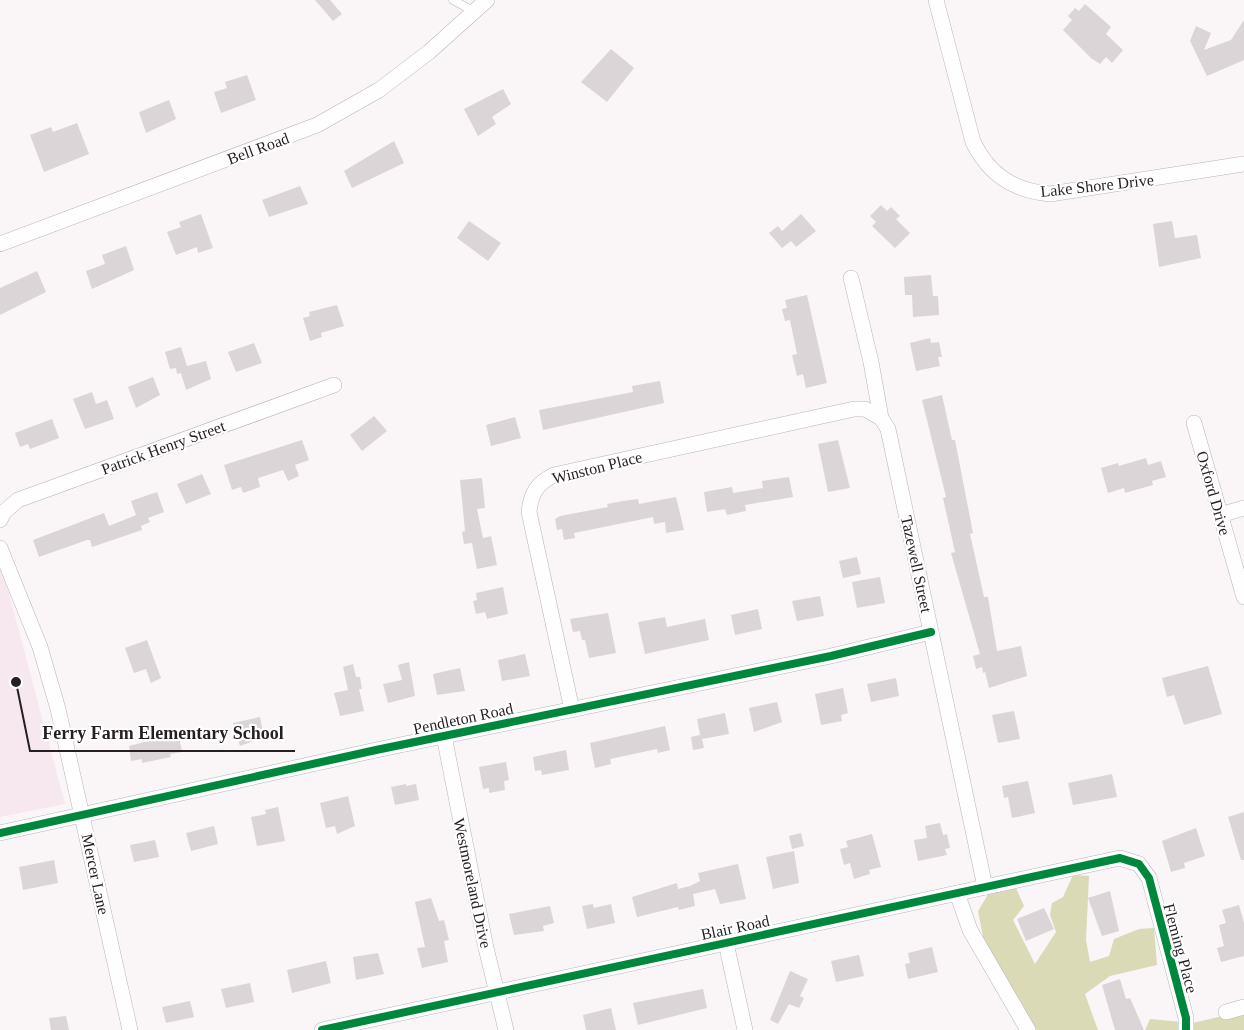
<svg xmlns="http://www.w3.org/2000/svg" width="1244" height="1030" font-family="Georgia,serif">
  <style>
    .built { fill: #f7e8ef }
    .forest { fill: #dadab7 }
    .building { fill: #dbd5d8 }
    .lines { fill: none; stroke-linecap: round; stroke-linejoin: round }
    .service-casing { stroke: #bab4b7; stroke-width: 9 }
    .minor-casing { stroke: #bab4b7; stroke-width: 16 }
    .service { stroke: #fefefe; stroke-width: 8 }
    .minor { stroke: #fefefe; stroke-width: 15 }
    .cycleway-casing { stroke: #fff; stroke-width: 11 }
    .cycleway { stroke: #00873e; stroke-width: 8 }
    .labels { text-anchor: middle; stroke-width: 4.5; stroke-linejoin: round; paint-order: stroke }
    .street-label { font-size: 16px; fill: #261f22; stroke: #fff }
    .leader { fill: none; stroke: #261f22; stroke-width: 2 }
    .callout-dot { fill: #261f22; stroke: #fff; stroke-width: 2 }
    .callout-label { font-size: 18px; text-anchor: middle; font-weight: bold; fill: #261f22; stroke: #fff; stroke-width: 4.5; stroke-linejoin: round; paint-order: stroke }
  </style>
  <rect width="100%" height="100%" fill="#faf5f7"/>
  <!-- built -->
  <path class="built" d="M0,560L65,804L0,817Z"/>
  <!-- forest -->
  <g class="forest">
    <path d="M1073,875L1089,876L1086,940L1090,962L1109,956L1114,939L1139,929L1154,928L1157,965L1110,976L1085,994L1098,1030H1031L984,942L978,911L992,888H1016L1024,906L1013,920L1035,964L1056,932L1050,915L1052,903L1063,897Z"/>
    <path d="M1244,1011V1030H1145L1150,1019L1193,1023Z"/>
  </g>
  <!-- building -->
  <g class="building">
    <path d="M315,0H330L342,14L333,21Z"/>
    <path d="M1085,4L1111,27L1106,34L1123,50L1112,63L1106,57L1100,64L1091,58L1063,30L1072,20L1068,16L1075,8L1079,11Z"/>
    <path d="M1244,20V60L1207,76L1190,41L1196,26L1211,33L1204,50L1231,40Z"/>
    <path d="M611,49L634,68L607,102L581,82Z"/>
    <path d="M247,75L256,100L221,113L214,92L227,88L225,82Z"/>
    <path d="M503,89L511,104L492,117L496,124L478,136L464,109Z"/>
    <path d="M169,100L176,119L146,133L139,112Z"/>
    <path d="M77,123L89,154L44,172L30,135L51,127L53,132Z"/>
    <path d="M394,141L404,163L352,188L344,171Z"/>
    <path d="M300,186L308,204L269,217L262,200Z"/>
    <path d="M881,205L887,211L891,207L900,216L896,219L910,233L895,248L872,226L876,222L870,216Z"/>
    <path d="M201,214L213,248L198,253L197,247L176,255L167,232L181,227L179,222Z"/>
    <path d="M801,214L816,231L796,247L791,241L782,248L769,233L778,226L782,231Z"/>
    <path d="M469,221L501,243L488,261L457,238Z"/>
    <path d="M1172,221L1175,238L1197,235L1201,258L1159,267L1153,224Z"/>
    <path d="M126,246L134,270L92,289L86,271L105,264L102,255Z"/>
    <path d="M37,271L46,292L0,315V288Z"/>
    <path d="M931,275L933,296H938L939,315L913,317L912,295H905L904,277Z"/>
    <path d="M807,295L827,383L806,388L803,374L797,376L792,355L797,354L790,320L785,321L782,309L787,308L785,300Z"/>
    <path d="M337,305L344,326L321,333L322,337L310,341L303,318L310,316L309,312Z"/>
    <path d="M930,338L931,343L939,342L942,357H938L940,366L916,371L910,343Z"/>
    <path d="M254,343L262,363L236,372L228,352Z"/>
    <path d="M181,347L187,366L206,361L211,379L186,390L181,373L177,374L176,368L170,369L165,352Z"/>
    <path d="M153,377L160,395L136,408L128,387Z"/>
    <path d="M660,381L664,403L543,430L539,410L633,392L632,386Z"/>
    <path d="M92,392L96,404L107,400L114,419L85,429L73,399Z"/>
    <path d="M942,395L952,440H955L973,533L970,534L984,597H988L997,651L1021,646L1027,676L989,688L985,672L983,673L982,667L976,669L973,656L980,654L951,553L955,552L943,498L946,497L922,400Z"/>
    <path d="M374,416L387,431L362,451L350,435Z"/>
    <path d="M515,417L521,438L491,446L486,425Z"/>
    <path d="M52,419L59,438L30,449L28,444L20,447L15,433Z"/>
    <path d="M302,440L309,460L295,465L299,476L288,481L283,470L258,478L260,487L243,493L241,487L232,490L224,465Z"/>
    <path d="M838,440L850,488L828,492L818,444Z"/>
    <path d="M1146,458L1148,465L1161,461L1166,477L1152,481L1153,485L1125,493L1124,488L1108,493L1101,468L1118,463L1119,466Z"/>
    <path d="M202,474L211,494L186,504L177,484Z"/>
    <path d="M789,477L793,497L745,505L746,511L727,515L725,509L707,512L704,492L732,487L733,493L763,488L762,481Z"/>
    <path d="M482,478L485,508L477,509L483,538L491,536L497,565L477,569L472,543L464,544L462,532L465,531L460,480Z"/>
    <path d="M157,492L164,512L148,518L150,522L141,526L142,530L92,547L90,540H87L39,557L33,540L104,513L109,526L136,515L131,501Z"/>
    <path d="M676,497L684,530L666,533L665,522L654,524L653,517L574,533L575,538L564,540L562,529L557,530L555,519L560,516L608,507L607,504L623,501L638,499L639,504Z"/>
    <path d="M857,557L861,574L843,578L839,561Z"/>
    <path d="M880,577L885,603L857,608L852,582Z"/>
    <path d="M503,587L508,614L487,619L485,612L476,614L473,601L477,600L476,593Z"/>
    <path d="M820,596L824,616L797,621L792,601Z"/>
    <path d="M758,609L762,629L735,635L731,615Z"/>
    <path d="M608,613L616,653L589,658L585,640H582L580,631L573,632L570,619Z"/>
    <path d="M665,617L667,627L705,619L709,640L645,654L638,622Z"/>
    <path d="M147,640L161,678L151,683L146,669L134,673L125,648Z"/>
    <path d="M525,654L530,676L502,681L498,660Z"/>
    <path d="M409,662L415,696L388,703L383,684L402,680L398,665Z"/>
    <path d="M353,664L356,677H360L362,689H359L364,711L340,716L334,693L348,690L343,667Z"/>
    <path d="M1208,666L1222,714L1184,725L1174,695L1167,697L1162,678Z"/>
    <path d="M460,668L465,691L437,695L433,674Z"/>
    <path d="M896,678L899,696L871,702L867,684Z"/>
    <path d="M843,688L848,713L841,715L842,721L821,725L815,694Z"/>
    <path d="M777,702L782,722L754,732L749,708Z"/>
    <path d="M1014,711L1020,739L998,743L992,715Z"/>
    <path d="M725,713L729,734L702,739L704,748L693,750L691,737L700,735L697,719Z"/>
    <path d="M260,717L264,737L240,746L233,723Z"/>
    <path d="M665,726L670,750L658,753L657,749L610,759L611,764L595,768L590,743Z"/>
    <path d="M168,736V739L179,737L182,752L170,754L171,757L142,763V759L131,761L129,746Z"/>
    <path d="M566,750L569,770L542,775L541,770L535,771L533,757Z"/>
    <path d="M506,762L509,780L504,781L505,790L489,793V788L483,789L479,767Z"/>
    <path d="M1112,774L1117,797L1073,805L1068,783Z"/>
    <path d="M1028,781L1035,813L1012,818L1008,797L1004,798L1002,786Z"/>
    <path d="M406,784V786L416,784L419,800L395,805L391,787Z"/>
    <path d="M348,796L355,826L337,834L335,826L326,828L320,803Z"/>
    <path d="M278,807L285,841L257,846L251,817L266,814L265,810Z"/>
    <path d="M1244,812V860H1241L1228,817Z"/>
    <path d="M940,823L943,835L947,834L950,848L945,849L947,855L918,861L914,840L927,838L925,826Z"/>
    <path d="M214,826L218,844L191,851L186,833Z"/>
    <path d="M1196,828L1205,856L1184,863L1185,868L1171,872L1162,841Z"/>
    <path d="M801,833L804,846L792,849L789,836Z"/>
    <path d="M872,834L881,867L869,870L870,874L854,879L850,863L844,865L840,849L848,847L846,841Z"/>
    <path d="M155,840L159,857L134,862L130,845Z"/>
    <path d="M794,851L799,883L773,889L766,857Z"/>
    <path d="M54,860L58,883L23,890L19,867Z"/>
    <path d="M738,864L746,899L720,904L715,889L693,894L695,906L679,910L678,907L637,917L632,897L677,883L678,889L690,886L700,881L698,873Z"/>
    <path d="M1110,891L1119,931L1102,936L1088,898Z"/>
    <path d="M431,898L439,921L444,920L449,940L444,941L448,962L422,968L417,948L425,947L415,902Z"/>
    <path d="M593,904L594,908L611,904L615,923L587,929L582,906Z"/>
    <path d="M1239,905L1244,923V956L1221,962L1217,948L1224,946L1219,925L1226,923L1222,910Z"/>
    <path d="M550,906L554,923L543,926L544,931L514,935L509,914Z"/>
    <path d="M1044,908L1054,929L1026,941L1017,919Z"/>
    <path d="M932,947L938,972L908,979L905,964L910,963L908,953Z"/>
    <path d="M378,953L384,974L356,980L353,957Z"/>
    <path d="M859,955L864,976L836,982L831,961Z"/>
    <path d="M326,961L331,983L292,993L287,970Z"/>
    <path d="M790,971L808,979L800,996L804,998L799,1008L789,1004L778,1024L770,1020Z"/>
    <path d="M1120,979L1126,999L1130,998L1144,1030H1115L1102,985Z"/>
    <path d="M250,983L254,1002L226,1008L221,989Z"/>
    <path d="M703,989L707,1008L638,1025L633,1003Z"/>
    <path d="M190,1001L194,1017L166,1023L162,1007Z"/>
    <path d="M611,1008L616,1030H586L583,1015Z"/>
    <path d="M66,1016L69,1030H51L49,1018Z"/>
  </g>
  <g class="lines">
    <defs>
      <path id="service" d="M453,0L475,12"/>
      <g id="minor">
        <path d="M936,0L973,142C989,175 1014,191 1050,194L1244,164"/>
        <path d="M0,244L317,125L379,90L429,52L487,0"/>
        <path d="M851,278L871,362L881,418L888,429L985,887"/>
        <path d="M1194,423L1244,597"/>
        <path d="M1220,515L1244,508"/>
        <path d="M0,520L4,512L18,500L334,385"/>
        <path d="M0,548L40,647L58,709L130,1030"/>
        <path d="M572,710L529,512C531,493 537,483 554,475L854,409H865L881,418"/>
        <path d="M444,736L486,948L506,1030"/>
        <path d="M0,833L376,750L831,656L931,632"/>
        <path d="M957,893L970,930L1028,1030"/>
        <path d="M726,943L745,1030"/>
        <path d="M1226,1012L1244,1007"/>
        <path d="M322,1030L1120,858L1139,864L1149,878L1186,1018V1030"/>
      </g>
    </defs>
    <!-- service casing -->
    <use href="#service" class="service-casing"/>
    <!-- minor casing -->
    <use href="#minor" class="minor-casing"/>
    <!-- service -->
    <use href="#service" class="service"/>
    <!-- minor -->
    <use href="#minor" class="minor"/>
    <defs>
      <g id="cycleway">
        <path d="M0,833L376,750L831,656L931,632"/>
        <path d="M322,1030L1120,858L1139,864L1149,878L1186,1018V1030"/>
      </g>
    </defs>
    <!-- cycleway casing -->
    <use href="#cycleway" class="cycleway-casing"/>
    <!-- cycleway -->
    <use href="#cycleway" class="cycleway"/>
  </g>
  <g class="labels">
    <!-- street labels -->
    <g class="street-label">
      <text transform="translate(258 148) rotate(-20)" y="6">Bell Road</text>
      <text transform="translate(1097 185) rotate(-6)" y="6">Lake Shore Drive</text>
      <text transform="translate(163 447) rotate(-20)" y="6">Patrick Henry Street</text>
      <text transform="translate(597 467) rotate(-14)" y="6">Winston Place</text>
      <text transform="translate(1214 493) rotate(74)" y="6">Oxford Drive</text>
      <text transform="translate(917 564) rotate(78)" y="6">Tazewell Street</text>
      <text transform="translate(463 718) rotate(-12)" y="6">Pendleton Road</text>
      <text transform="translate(96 874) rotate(78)" y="6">Mercer Lane</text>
      <text transform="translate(473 883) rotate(78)" y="6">Westmoreland Drive</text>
      <text transform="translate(735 927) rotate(-12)" y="6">Blair Road</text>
      <text transform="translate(1181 948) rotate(75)" y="6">Fleming Place</text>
    </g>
  </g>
  <!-- callouts -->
  <path class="leader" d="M16 682L30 751H295"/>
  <circle class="callout-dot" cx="16" cy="682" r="6"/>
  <g class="callout-label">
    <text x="163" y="739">Ferry Farm Elementary School</text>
  </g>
</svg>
